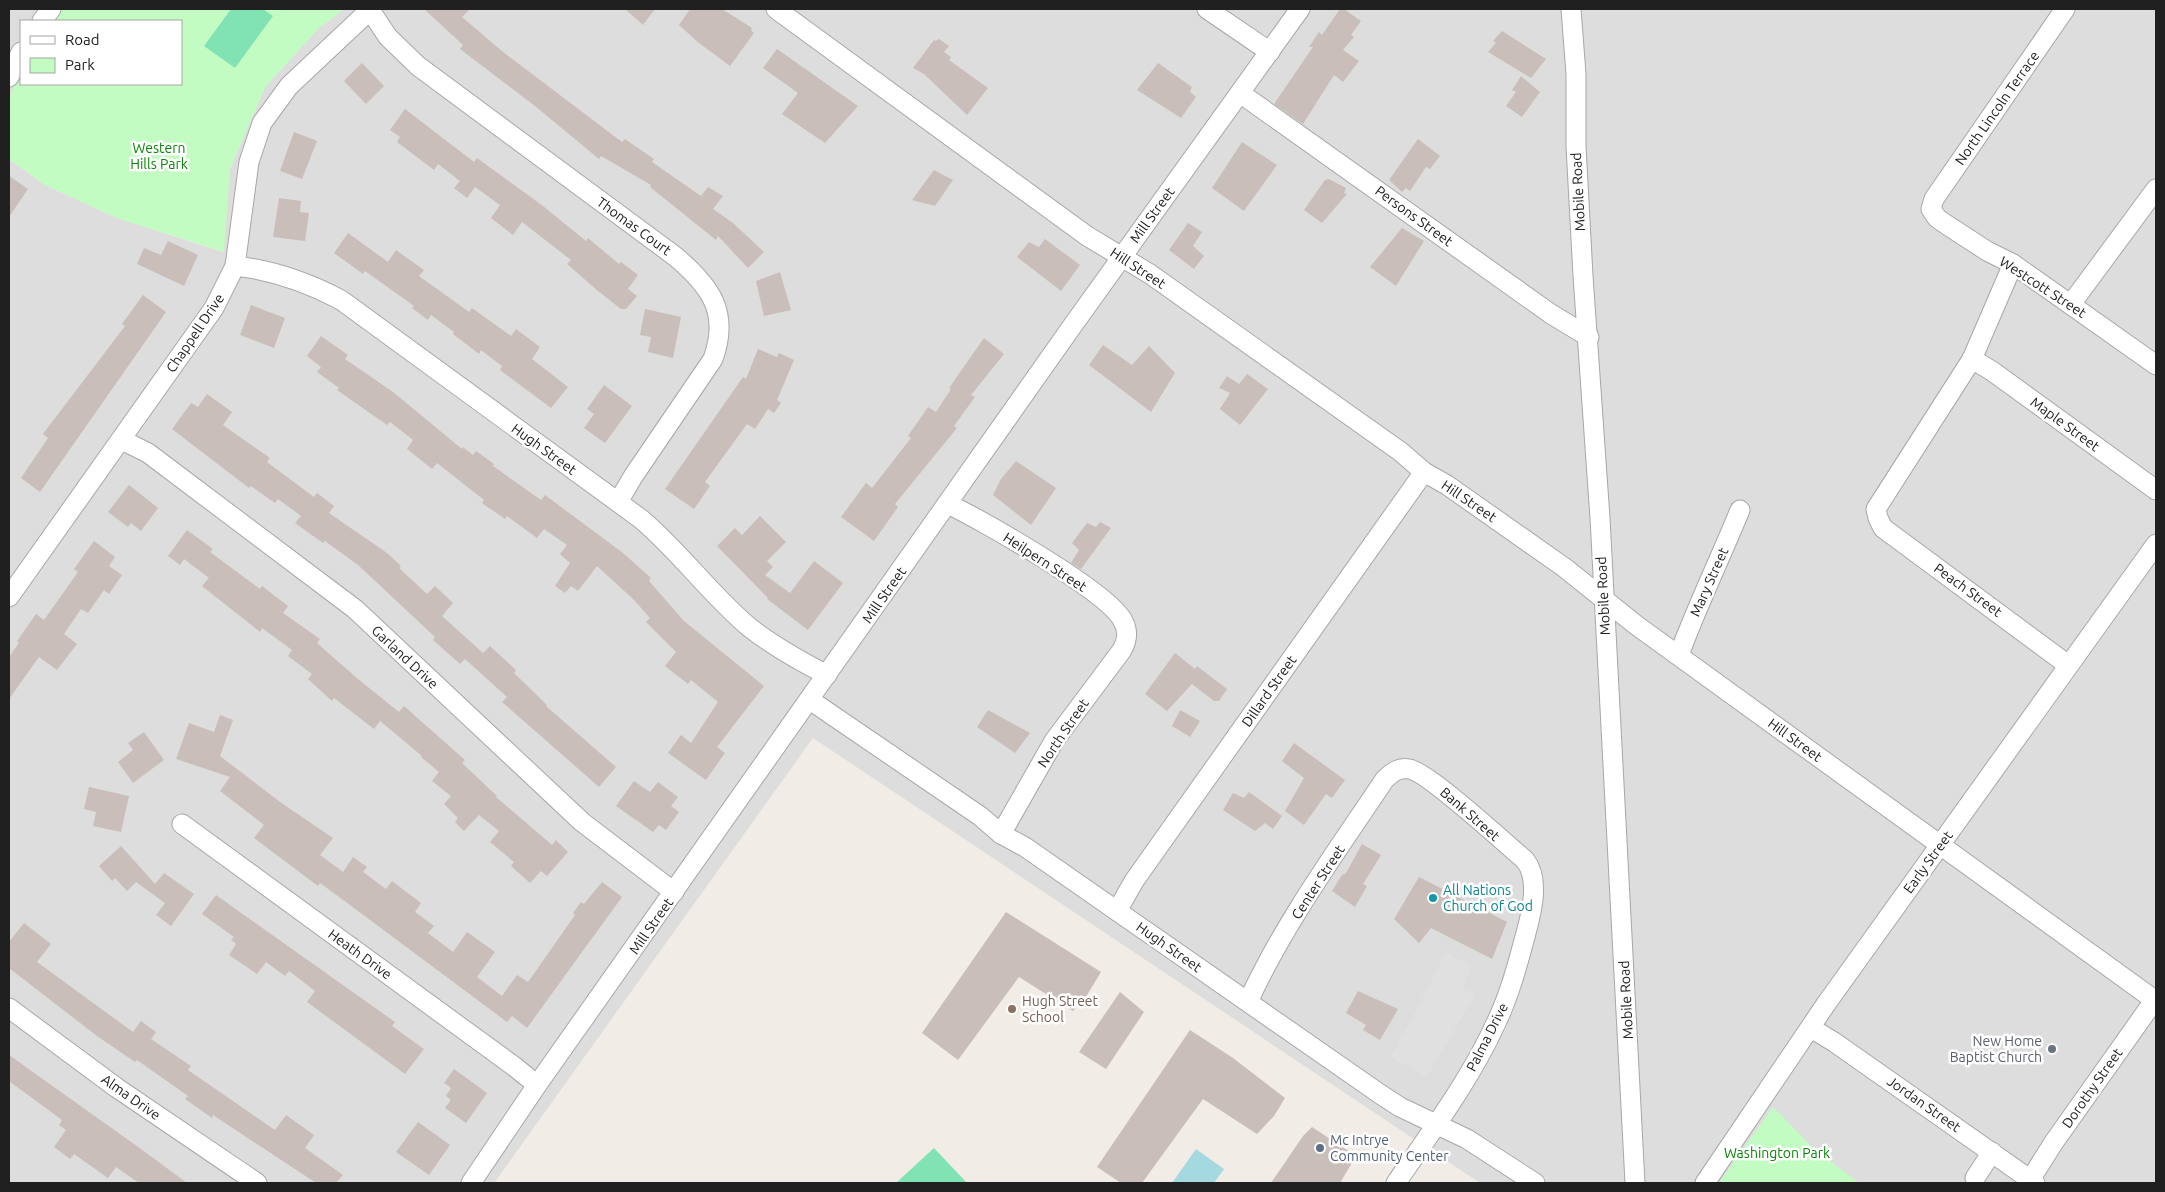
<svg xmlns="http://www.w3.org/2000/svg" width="2165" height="1192" font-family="Ubuntu,sans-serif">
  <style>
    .residential { fill: #dedddd }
    .park { fill: #c3fcc2 }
    .pitch { fill: #81e3b3 }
    .parking { fill: #e0e0e0 }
    .water { fill: #a5d9e0 }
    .building { fill: #c9beb9 }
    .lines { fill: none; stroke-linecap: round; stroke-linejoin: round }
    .minor-casing { stroke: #a7a7a7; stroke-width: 21 }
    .minor { stroke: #fff; stroke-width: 19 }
    .culture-dot { fill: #0f9aa8; stroke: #fff; stroke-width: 2 }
    .education-dot { fill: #8d6e63; stroke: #fff; stroke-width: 2 }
    .worship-dot { fill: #6b7280; stroke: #fff; stroke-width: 2 }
    .service-dot { fill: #5c6f8a; stroke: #fff; stroke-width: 2 }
    .labels { text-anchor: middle; stroke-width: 5; stroke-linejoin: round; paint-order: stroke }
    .street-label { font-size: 14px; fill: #202020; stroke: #fff }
    .park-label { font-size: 14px; fill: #0a8507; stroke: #fff }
    .culture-label { font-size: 14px; fill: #0d838f; stroke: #fff; text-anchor: start }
    .education-label { font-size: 14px; fill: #785e54; stroke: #fff; text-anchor: start }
    .worship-label { font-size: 14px; fill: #5b616d; stroke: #fff; text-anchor: end }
    .service-label { font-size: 14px; fill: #4e5e75; stroke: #fff; text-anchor: start }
  </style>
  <rect width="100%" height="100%" fill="#f1ece6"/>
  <!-- residential -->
  <g class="residential">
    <path d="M9,9H62L53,21H21V72L9,98Z"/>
    <path d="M344,9H2156V1183H1859L1816,1151L1721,1180L1719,1183H1480L813,738L494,1183H9V159L45,185L117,218L223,252L230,169L265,87L319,28Z"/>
  </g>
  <!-- park -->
  <g class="park">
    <path d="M62,9H344L319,28L265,87L230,169L224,252L117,218L45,185L9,159V98L21,72V84H181V21H53Z"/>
    <path d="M1773,1107L1816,1151L1859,1183H1719Z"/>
  </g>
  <!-- pitch -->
  <g class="pitch">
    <path d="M231,9H263L273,16L235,68L204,46Z"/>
    <path d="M934,1148L967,1183H896Z"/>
  </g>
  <!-- parking -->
  <path class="parking" d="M1446,953L1472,967L1462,988L1475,995L1427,1077L1391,1057Z"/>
  <!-- water -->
  <path class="water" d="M1196,1149L1224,1169L1214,1183H1172Z"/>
  <!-- building -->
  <g class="building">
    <path d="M424,9H470L462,17L503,52L622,142L625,139L654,159L652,162L701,196L708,187L723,196L713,209L733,223L764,252L748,268L718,236L716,240L650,187L651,185L601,156L599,159L535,106L460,49L463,45Z"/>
    <path d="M625,9H655L643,25Z"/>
    <path d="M690,9H722L752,28L751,30L754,33L730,66L699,43L679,25Z"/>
    <path d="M1340,9H1344L1361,21L1351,35L1354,37L1343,50L1359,61L1343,82L1334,75L1303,124L1274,104L1313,47H1309L1319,32L1322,35Z"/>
    <path d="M1502,31L1546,59L1531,78L1488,52L1496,43L1493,41Z"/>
    <path d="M939,39L949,46L944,52L951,57L949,60L988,88L967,115L924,74L913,68L934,40L936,41Z"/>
    <path d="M777,49L858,106L825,143L782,114L798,93L763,68Z"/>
    <path d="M362,63L384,86L366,104L344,81Z"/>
    <path d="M1158,63L1192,87L1190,92L1196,97L1181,118L1137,90Z"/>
    <path d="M1521,76L1540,92L1522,117L1506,106L1516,92L1512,90Z"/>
    <path d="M405,109L474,162L477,158L543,206L586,241L588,238L619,264L621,262L638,275L628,289L637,296L626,309H621L598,291L567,264L571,260L522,222L513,235L491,218L500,205L475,187L467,198L454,188L460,181L438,164L434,170L397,142L400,137L390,130Z"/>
    <path d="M294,132L317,141L302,179L280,171Z"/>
    <path d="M1418,139L1440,156L1430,169L1426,167L1410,191L1406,188L1402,192L1389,180Z"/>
    <path d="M1242,142L1277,165L1244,211L1212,188Z"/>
    <path d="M934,170L953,180L935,206L912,200Z"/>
    <path d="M9,176L28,189L9,217Z"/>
    <path d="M1329,179L1346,188L1344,193L1347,194L1322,223L1304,210L1325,180Z"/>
    <path d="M279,198L301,201L300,212L309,213L305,241L273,237Z"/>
    <path d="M1188,223L1202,232L1193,246L1204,256L1194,269L1169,250Z"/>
    <path d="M1402,228L1424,241L1396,286L1370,267Z"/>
    <path d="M348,233L388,262L396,250L424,270L419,276L469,312L472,308L511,336L516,329L540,347L532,359L568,387L551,408L500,370L502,366L481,350L479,354L453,334L454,332L431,315L428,320L412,308L414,306L365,271L363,274L334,253Z"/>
    <path d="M1045,239L1080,265L1061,291L1017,257L1029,242L1039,247Z"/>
    <path d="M168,241L198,255L184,286L137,264L144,248L161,255Z"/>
    <path d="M780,272L791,310L764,316L756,281Z"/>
    <path d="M143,295L166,312L40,492L21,478L48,438L43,434L125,326L122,324Z"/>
    <path d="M251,305L285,318L274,348L240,335Z"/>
    <path d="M645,309L681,317L673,358L648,352L651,337L640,335Z"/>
    <path d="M321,336L348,355L345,359L393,392L462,449L463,447L473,455L476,451L494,464L493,466L541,500L545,495L623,553L651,578L649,581L684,621L764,686L717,747L725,753L706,780L668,753L681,735L691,743L718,702L691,680L688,684L665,666L676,652L646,622L650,618L633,599L597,566L578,591L571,586L565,593L555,586L570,563L560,554L567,545L544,529L537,538L507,516L505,519L482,503L484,500L437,463L432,469L407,449L413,440L390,422L387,425L337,390L339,388L317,372L321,367L307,356Z"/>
    <path d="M984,338L1004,354L971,395L975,397L954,426L957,428L895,504L898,507L874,541L841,517L866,483L872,488L911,438L908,436L928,407L936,412L951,389L949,388Z"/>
    <path d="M1103,345L1132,365L1149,346L1175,373L1151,412L1089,365Z"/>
    <path d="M758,349L777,357L779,353L794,360L777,400L781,403L774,413L768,409L755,429L747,424L705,482L710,486L694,509L665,489L743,377L746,379Z"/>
    <path d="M1247,374L1268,389L1240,425L1220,409L1230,393L1219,388L1227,376L1239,384Z"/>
    <path d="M604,385L632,406L605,443L584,428L594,414L587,409Z"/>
    <path d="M207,394L232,412L223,425L270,458L267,462L314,497L317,493L334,506L329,513L387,553L401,566L399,568L427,594L435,586L453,603L442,616L483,653L490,646L516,670L514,673L547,705L546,706L616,767L599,787L502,702L507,697L465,659L460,664L433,640L435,637L358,565L325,541L323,543L295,523L301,516L278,499L275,503L251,486L249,488L172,429L191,403L198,407Z"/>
    <path d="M1016,461L1056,488L1031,525L993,495L1001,479Z"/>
    <path d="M129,485L158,508L141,531L131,523L128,527L108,512Z"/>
    <path d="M760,516L786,542L767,561L773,567L765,575L790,593L814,561L843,583L808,630L767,599L768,598L717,546L735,528L742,535Z"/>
    <path d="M1100,522L1111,528L1081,569L1071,563L1079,550L1072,543L1087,523L1096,527Z"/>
    <path d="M187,530L213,549L210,552L260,589L262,586L288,606L283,613L320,639L317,643L358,679L399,712L404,706L465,760L462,763L497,796L496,797L552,845L556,840L568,852L547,876L541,871L530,883L511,866L514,862L490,842L499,831L479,815L464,831L455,822L458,818L444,804L451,796L432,781L439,772L421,757L422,756L380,721L374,729L334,698L332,701L308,679L312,674L288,656L292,650L262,628L260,632L202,586L209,578L184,559L180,565L168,556Z"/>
    <path d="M94,541L115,557L109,566L122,575L109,594L104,590L88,613L81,609L64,634L77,644L57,670L39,657L9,699V657L19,643L17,641L36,614L44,620L78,572L74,569Z"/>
    <path d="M1175,653L1195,669L1197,666L1227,689L1219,701H1214L1192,684L1167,711L1145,694Z"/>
    <path d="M988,710L1030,733L1015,753L977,727Z"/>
    <path d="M1180,710L1200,721L1190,737L1172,726Z"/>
    <path d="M220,715L233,720L220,756L280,802L333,838L320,855L343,872L353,857L367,867L363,872L386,889L392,881L421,903L415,912L434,926L428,933L453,952L467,932L495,952L477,977L502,996L517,975L528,982L575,915L573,913L581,902L584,904L602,882L622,897L527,1028L512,1016L507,1022L358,911L320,883L318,886L254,838L264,825L220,791L230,777L176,759L189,723L214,732Z"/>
    <path d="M144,732L164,760L133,783L118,762L133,750L128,743Z"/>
    <path d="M1294,743L1345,780L1332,798L1326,794L1304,825L1285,811L1304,778L1282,761Z"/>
    <path d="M634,781L650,792L658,782L678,797L671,806L679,812L666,830L659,825L653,832L616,806Z"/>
    <path d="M89,787L129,796L121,832L93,826L96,812L84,809Z"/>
    <path d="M1249,792L1282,816L1273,829L1265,823L1255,831L1223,810L1233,793L1244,798Z"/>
    <path d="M1362,844L1381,855L1363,884L1367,886L1355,907L1332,891L1342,875L1346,873Z"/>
    <path d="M121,846L155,884L164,873L194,894L171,926L156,915L165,903L136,882L127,891L115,878L112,881L99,866Z"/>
    <path d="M1419,877L1507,922L1492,959L1431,928L1419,943L1394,919Z"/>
    <path d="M216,895L395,1022L392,1026L424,1049L405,1074L307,1002L315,991L289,971L285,976L266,962L257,974L229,955L236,944L231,940L234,937L202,914Z"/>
    <path d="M1006,912L1101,972L1087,995L1073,1011L1019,977L958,1060L922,1033Z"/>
    <path d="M24,923L51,944L37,962L133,1032L141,1021L156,1032L151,1039L191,1066L188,1070L275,1130L286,1115L314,1135L305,1148L343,1175L336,1183H316L213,1115L212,1118L185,1099L188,1096L137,1060L135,1062L97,1036L9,968V942Z"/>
    <path d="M1358,991L1398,1009L1380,1040L1363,1030L1366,1025L1346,1013Z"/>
    <path d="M1120,992L1144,1012L1106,1069L1079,1052Z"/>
    <path d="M1190,1030L1233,1058L1285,1098L1274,1116L1257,1134L1203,1099L1142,1183H1121L1097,1167Z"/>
    <path d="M9,1055L141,1149L187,1183H139L116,1167L108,1178L74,1154L70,1159L54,1147L66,1130L59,1125L62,1120L9,1081Z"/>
    <path d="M454,1069L487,1093L466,1123L445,1108L451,1100L446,1096L451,1088L444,1083Z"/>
    <path d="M418,1122L450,1145L429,1175L396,1152Z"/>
    <path d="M1312,1127L1356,1156L1340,1183H1271L1303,1136Z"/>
  </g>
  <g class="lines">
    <defs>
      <g id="minor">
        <path d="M776,9L1087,236L1150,274L1401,452L1424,472L1447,485L1565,568L1636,625L1741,701L2156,1001"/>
        <path d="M1207,9L1270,52"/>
        <path d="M1571,9L1576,74V146L1583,276L1600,518L1635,1183"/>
        <path d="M2065,9L1934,199L1931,209L1937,218L1947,225L1987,251L2013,264L2156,365"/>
        <path d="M370,10L388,37L418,66L676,257C710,286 730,312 713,359L634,475L618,502"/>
        <path d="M42,21L51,9"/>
        <path d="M9,77L21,52"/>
        <path d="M1240,93L1551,314L1589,337"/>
        <path d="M2013,264L1972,359L1876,509L1878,518L1883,528L2068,665"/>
        <path d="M235,266C273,270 307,282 341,300L641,519C680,552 710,594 749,627C773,646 800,661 827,675"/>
        <path d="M2071,304L2156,189"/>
        <path d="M1972,359L1992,371L2156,490"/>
        <path d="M122,440L148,453L355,609L582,822L674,892"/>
        <path d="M948,504C981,520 1109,592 1123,621C1129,632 1127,641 1122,650L1054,741L1001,834"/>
        <path d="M9,597L214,308L235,266L249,162L262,123L289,86L371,9"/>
        <path d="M1679,655C1697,606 1720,559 1740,510"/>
        <path d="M810,700L980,816L1001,834L1025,847L1380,1094L1400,1107L1467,1139L1535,1183"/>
        <path d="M182,824L515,1067L537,1085"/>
        <path d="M1117,911L1134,881L1424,472"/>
        <path d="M1248,1002C1284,923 1337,851 1385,779C1392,773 1398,767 1409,769C1427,771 1506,844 1525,860C1540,879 1532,911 1526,933C1518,963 1510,994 1496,1023C1470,1080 1431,1132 1396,1183"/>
        <path d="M9,1008L117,1088L257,1183"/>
        <path d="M1811,1028L1834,1042L2035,1183"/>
        <path d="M1975,1178L1992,1152"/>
        <path d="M2030,1180L2054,1142L2156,998"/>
        <path d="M471,1183L537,1085L1073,325L1300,9"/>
        <path d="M1705,1183L1826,1004L2156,544"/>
      </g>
    </defs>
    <!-- minor casing -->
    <use href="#minor" class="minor-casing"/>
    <!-- minor -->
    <use href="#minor" class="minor"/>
  </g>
  <!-- markers -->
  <circle class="culture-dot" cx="1433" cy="898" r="5"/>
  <circle class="education-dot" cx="1012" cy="1009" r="5"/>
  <circle class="worship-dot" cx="2052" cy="1049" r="5"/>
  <circle class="service-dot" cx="1320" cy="1148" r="5"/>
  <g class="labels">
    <!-- street labels -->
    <g class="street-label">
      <text transform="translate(1997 108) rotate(-55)" y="5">North Lincoln Terrace</text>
      <text transform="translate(1578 192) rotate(-93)" y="5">Mobile Road</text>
      <text transform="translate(1152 215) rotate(-54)" y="5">Mill Street</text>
      <text transform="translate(1414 216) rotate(36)" y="5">Persons Street</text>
      <text transform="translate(634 226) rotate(36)" y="5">Thomas Court</text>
      <text transform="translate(1138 268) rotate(33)" y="5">Hill Street</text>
      <text transform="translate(2043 287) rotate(33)" y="5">Westcott Street</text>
      <text transform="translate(195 333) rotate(-56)" y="5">Chappell Drive</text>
      <text transform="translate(2065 424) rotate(36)" y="5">Maple Street</text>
      <text transform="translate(544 449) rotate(36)" y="5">Hugh Street</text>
      <text transform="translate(1469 501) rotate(34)" y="5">Hill Street</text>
      <text transform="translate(1045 562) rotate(33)" y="5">Heilpern Street</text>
      <text transform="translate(1709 582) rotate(-66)" y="5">Mary Street</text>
      <text transform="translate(1968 590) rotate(36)" y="5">Peach Street</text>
      <text transform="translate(884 595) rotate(-55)" y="5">Mill Street</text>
      <text transform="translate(1603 596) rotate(-93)" y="5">Mobile Road</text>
      <text transform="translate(405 657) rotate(43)" y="5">Garland Drive</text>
      <text transform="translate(1269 691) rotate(-55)" y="5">Dillard Street</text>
      <text transform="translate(1063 733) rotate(-56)" y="5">North Street</text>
      <text transform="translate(1795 740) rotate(36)" y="5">Hill Street</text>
      <text transform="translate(1470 814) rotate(41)" y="5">Bank Street</text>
      <text transform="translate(1928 862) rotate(-54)" y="5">Early Street</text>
      <text transform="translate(1318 882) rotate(-57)" y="5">Center Street</text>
      <text transform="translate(651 926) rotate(-55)" y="5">Mill Street</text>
      <text transform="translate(1169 947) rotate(35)" y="5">Hugh Street</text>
      <text transform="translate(360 954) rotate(36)" y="5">Heath Drive</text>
      <text transform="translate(1626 1000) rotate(-93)" y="5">Mobile Road</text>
      <text transform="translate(1487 1037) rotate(-63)" y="5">Palma Drive</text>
      <text transform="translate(2092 1088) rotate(-55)" y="5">Dorothy Street</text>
      <text transform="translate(131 1097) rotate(35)" y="5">Alma Drive</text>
      <text transform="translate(1924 1104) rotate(35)" y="5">Jordan Street</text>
    </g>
    <!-- park labels -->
    <g class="park-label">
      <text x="159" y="153">Western<tspan x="159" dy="16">Hills Park</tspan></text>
      <text x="1777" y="1158">Washington Park</text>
    </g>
    <!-- culture labels -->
    <g class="culture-label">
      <text x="1443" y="895">All Nations<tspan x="1443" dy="16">Church of God</tspan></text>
    </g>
    <!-- education labels -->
    <g class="education-label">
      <text x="1022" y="1006">Hugh Street<tspan x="1022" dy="16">School</tspan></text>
    </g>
    <!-- worship labels -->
    <g class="worship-label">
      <text x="2042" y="1046">New Home<tspan x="2042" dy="16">Baptist Church</tspan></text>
    </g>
    <!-- service labels -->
    <g class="service-label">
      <text x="1330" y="1145">Mc Intrye<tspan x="1330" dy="16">Community Center</tspan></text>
    </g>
  </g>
  <!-- border -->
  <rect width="2165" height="1192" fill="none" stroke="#202020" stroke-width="20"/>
  <!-- legend -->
  <rect x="20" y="20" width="162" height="65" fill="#ffffff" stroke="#a6a6a6"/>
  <rect x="30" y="36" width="25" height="8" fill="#ffffff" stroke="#a6a6a6"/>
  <text x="65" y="45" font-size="15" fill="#202020">Road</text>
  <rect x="30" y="58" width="25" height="15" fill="#c3fcc2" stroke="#a6a6a6"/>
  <text x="65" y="70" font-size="15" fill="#202020">Park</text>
</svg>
